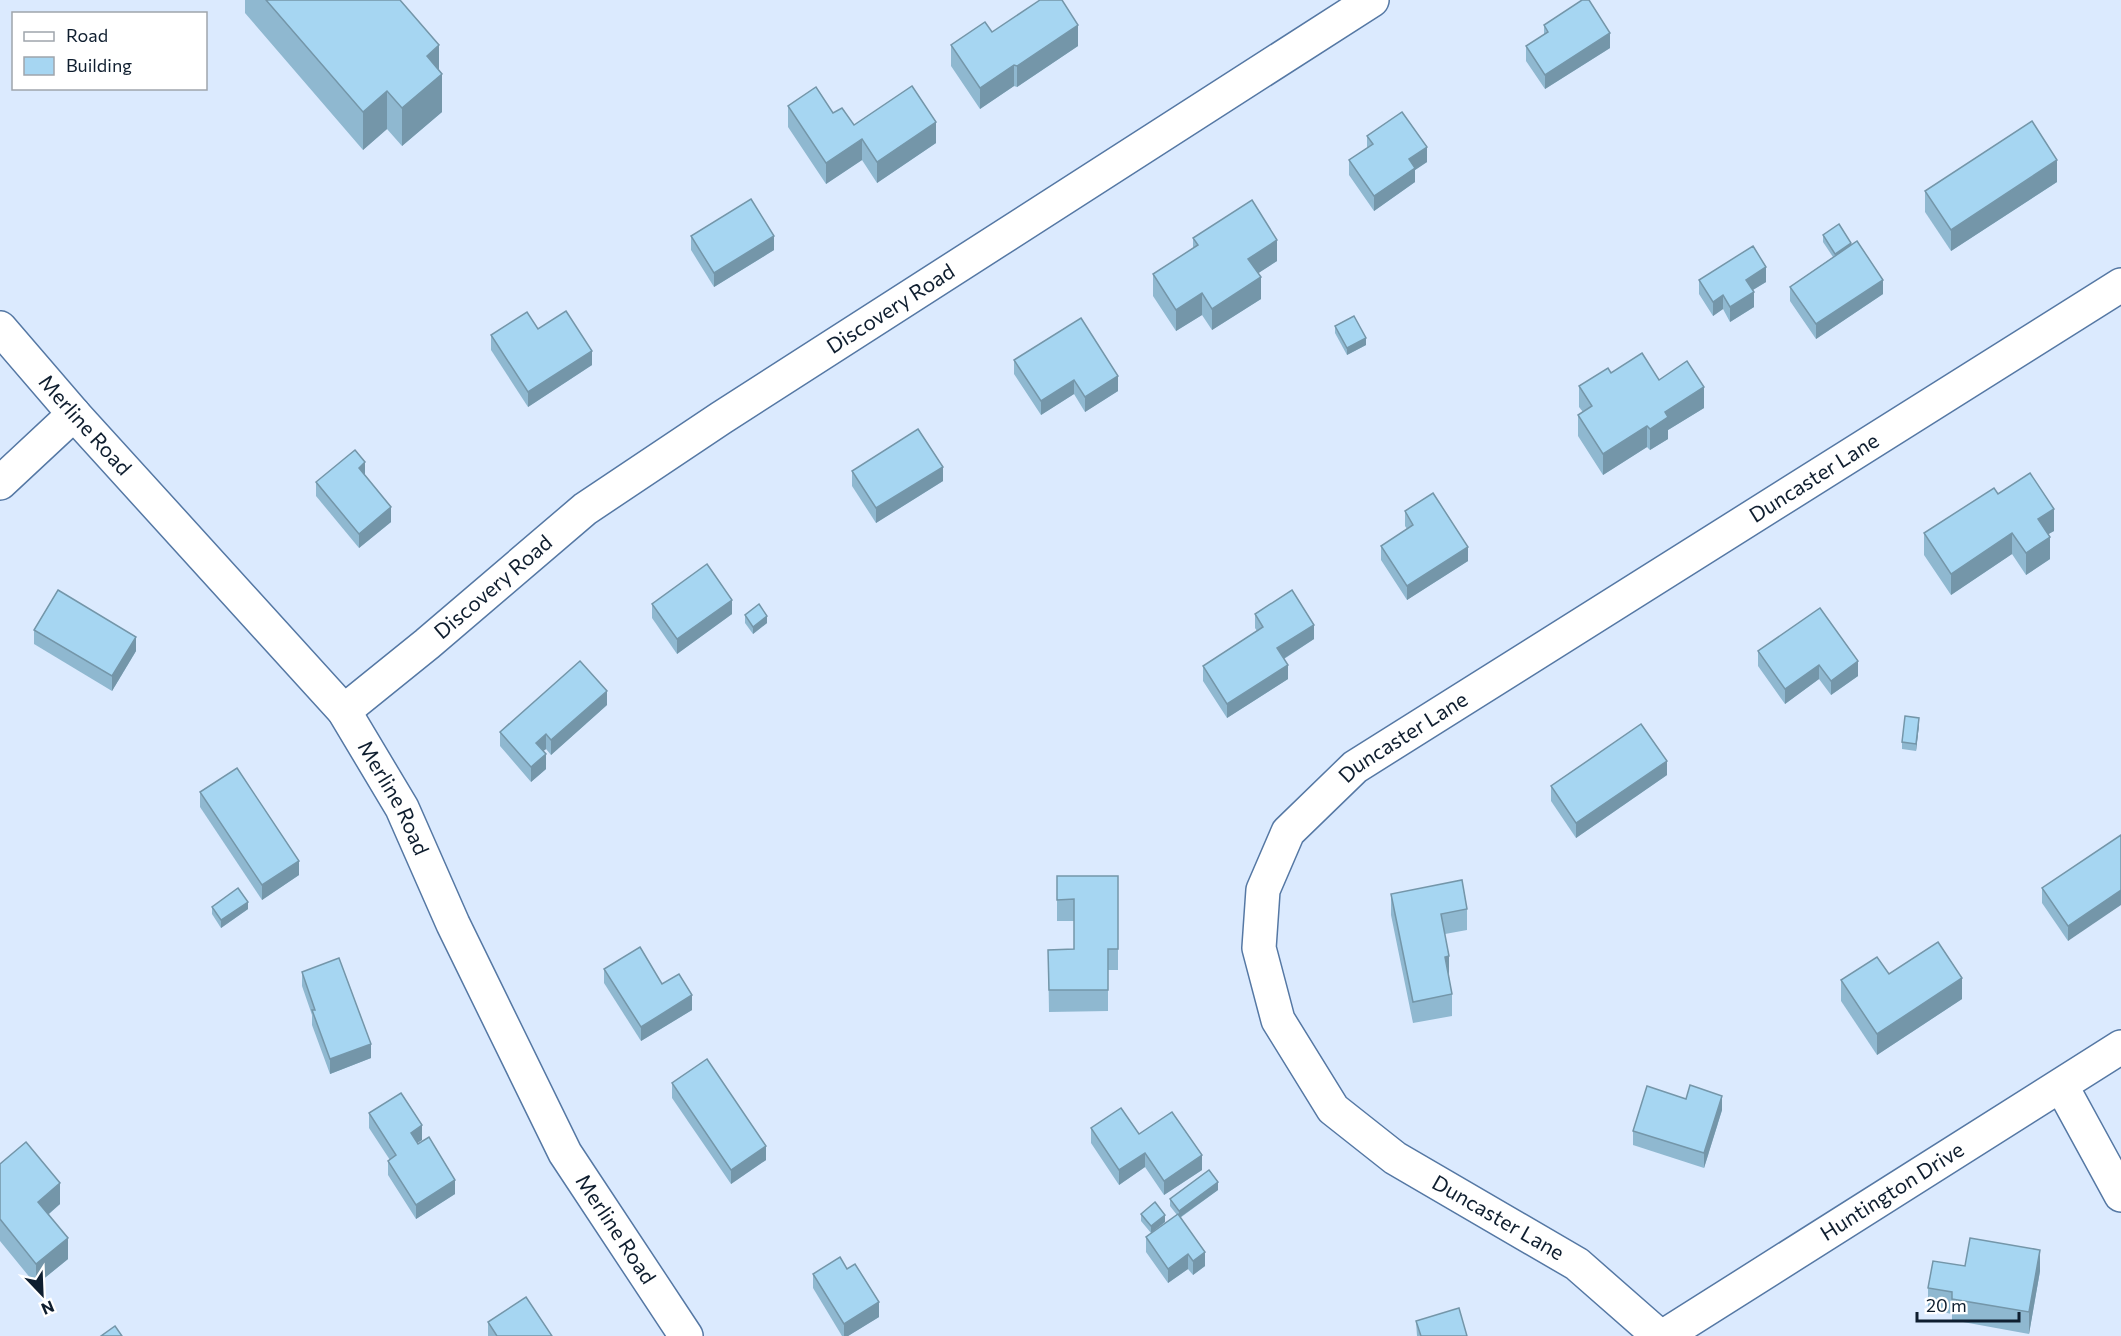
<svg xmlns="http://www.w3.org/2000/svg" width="2121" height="1336" font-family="Commissioner,sans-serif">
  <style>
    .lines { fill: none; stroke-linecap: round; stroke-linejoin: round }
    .street-casing { stroke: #5578a4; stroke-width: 36 }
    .street { stroke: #fff; stroke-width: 33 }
    .wall { fill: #8fb8d0 }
    .shaded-wall { fill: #7496a9 }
    .building { fill: #a6d6f2; stroke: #7496a9; stroke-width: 1.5 }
    .labels { text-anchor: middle; stroke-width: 6; stroke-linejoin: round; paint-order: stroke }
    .street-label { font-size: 21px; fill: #0f1e2f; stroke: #fff }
  </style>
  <rect width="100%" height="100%" fill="#dbeafe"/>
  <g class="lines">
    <defs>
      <g id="street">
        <path id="s1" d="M0,328L74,414L344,711L402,808L453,924L565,1153L686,1336"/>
        <path d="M0,483L74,414"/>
        <path id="s2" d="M344,711L427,644L585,509L721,418L1372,0"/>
        <path d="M2062,1087L2121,1195"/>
        <path id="s3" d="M1659,1336L1577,1264L1395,1158L1333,1109L1278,1020L1259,948L1263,890L1288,832L1355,767L2121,285"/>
        <path id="s4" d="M1664,1336L2121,1047"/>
      </g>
    </defs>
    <!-- street casing -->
    <use href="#street" class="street-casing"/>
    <!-- street -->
    <use href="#street" class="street"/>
  </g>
  <!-- wall -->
  <g class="wall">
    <path d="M245,0H400L439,71L442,112L402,146L387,129L363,150L245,13Z"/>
    <path d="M1544,25L1610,48L1545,89L1526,61V46L1544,35Z"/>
    <path d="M992,32L1078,46L1017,87L1014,86L980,109L951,66V45Z"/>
    <path d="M788,106L833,113L854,125L936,143L877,183L862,160L826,184L788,127Z"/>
    <path d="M1367,136L1427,162L1415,170V182L1374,211L1349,175V160L1367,148Z"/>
    <path d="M2057,182L1951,251L1925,212V191Z"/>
    <path d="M1823,235L1851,245L1883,294L1816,339L1790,301V287L1833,257L1823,242Z"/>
    <path d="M691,236L774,250L714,287L691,250Z"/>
    <path d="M1193,238L1277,261L1258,273L1261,299L1212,330L1202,315L1176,331L1153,296V274L1193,249Z"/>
    <path d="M1699,280L1766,282L1753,290L1754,307L1730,322L1723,309L1713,316L1699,294Z"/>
    <path d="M1335,326L1366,345L1347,355L1335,333Z"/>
    <path d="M491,335L592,365L528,407L491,350Z"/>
    <path d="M1014,360L1118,391L1085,412L1074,394L1041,415L1014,374Z"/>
    <path d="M1611,373L1659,380L1704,408L1668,430V439L1650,450L1647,447L1603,475L1578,436V415L1583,412L1579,407V386Z"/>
    <path d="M852,471L943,481L876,523L852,486Z"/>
    <path d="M365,476L391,522L359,548L316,496V482Z"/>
    <path d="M1998,494L2054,531L2048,534L2050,559L2026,575L2012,554L1951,595L1924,555V533Z"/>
    <path d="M1405,511L1468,561L1407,600L1381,560V546L1407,529L1405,526Z"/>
    <path d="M652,604L732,614L677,654L652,618Z"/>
    <path d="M1820,608L1858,676L1831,695L1819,679L1785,704L1758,666V651Z"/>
    <path d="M1255,614L1314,639L1284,659L1288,679L1227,718L1203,681V666L1257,631L1255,628Z"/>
    <path d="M745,615L767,623L753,634L745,623Z"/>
    <path d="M34,630L136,651L112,691L34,644Z"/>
    <path d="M607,705L551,755L546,749L543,751L546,769L531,782L500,746V732Z"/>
    <path d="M1919,725L1916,751L1902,749V742Z"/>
    <path d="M1667,775L1576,838L1551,801V786Z"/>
    <path d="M200,792L299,875L262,900L200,807Z"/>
    <path d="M2121,835L2068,941L2042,903V888Z"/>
    <path d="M1057,876H1118V970H1108V1011L1049,1012L1048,950L1074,949V921H1057Z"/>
    <path d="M1391,894L1467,909V930L1445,934L1449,977L1452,994V1016L1413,1023L1391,915Z"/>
    <path d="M212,907L248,909L221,928L212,914Z"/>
    <path d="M604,969L662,984L692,1010L641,1041L604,983Z"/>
    <path d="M302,972L371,1058L330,1074L312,1025V1015L302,986Z"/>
    <path d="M1889,974L1962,999L1877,1055L1841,1001V980Z"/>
    <path d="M672,1083L766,1160L731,1184L672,1098Z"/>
    <path d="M1686,1099L1722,1110L1704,1168L1633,1145V1131Z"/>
    <path d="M369,1113L422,1140L417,1143L455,1194L416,1219L388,1175V1161L390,1160L369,1128Z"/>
    <path d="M1091,1128L1139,1134L1202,1170L1164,1195L1145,1167L1119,1185L1091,1143Z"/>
    <path d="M0,1164L60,1204L49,1214L68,1259L36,1285L0,1241Z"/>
    <path d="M1218,1190L1180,1218L1205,1266L1193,1275L1188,1269L1168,1283L1146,1252V1237L1151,1233L1141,1221V1214L1165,1222L1151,1233L1177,1215L1170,1206V1199Z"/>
    <path d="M1965,1266L2040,1271L2029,1334L1952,1320V1314L1928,1309V1288Z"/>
    <path d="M847,1269L879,1317L848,1336H842L813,1288V1274Z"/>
    <path d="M1416,1321L1467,1336H1417Z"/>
    <path d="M488,1322L552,1336H488Z"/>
  </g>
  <!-- shaded-wall -->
  <g class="shaded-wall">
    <path d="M1078,25V46L1017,87V66Z"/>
    <path d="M1610,33V48L1545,89V75Z"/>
    <path d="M439,45V76L442,74V112L402,146V108L427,56Z"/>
    <path d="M1014,65V86L980,109V88Z"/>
    <path d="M387,91V129L363,150V112Z"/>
    <path d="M936,122V143L877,183V162Z"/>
    <path d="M862,139V160L826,184V163Z"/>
    <path d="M1427,147V162L1415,170V182L1374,211V196L1409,159Z"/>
    <path d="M2057,160V182L1951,251V230Z"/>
    <path d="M774,236V250L714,287V273Z"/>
    <path d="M1277,240V261L1248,280V259Z"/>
    <path d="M1851,243V251L1835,261V254Z"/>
    <path d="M1766,267V282L1746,294V280Z"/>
    <path d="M1261,277V299L1212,330V309Z"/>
    <path d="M1883,280V294L1816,339V324Z"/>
    <path d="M1754,292V307L1730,322V307Z"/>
    <path d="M1202,293V315L1176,331V310Z"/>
    <path d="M1723,295V309L1713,316V302Z"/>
    <path d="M1366,338V345L1347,355V348Z"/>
    <path d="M592,351V365L528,407V392Z"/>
    <path d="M1118,376V391L1085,412V397Z"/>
    <path d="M1074,380V394L1041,415V401Z"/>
    <path d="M1704,387V408L1668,430V439L1650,450V429L1665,412Z"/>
    <path d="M1647,426V447L1603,475V454Z"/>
    <path d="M365,462V477L359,468Z"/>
    <path d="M943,467V481L876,523V508Z"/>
    <path d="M391,507V522L359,548V534Z"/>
    <path d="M2054,509V531L2038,540V519Z"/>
    <path d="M2012,533V554L1951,595V574Z"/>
    <path d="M2050,537V559L2026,575V553Z"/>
    <path d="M1468,547V561L1407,600V586Z"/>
    <path d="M732,600V614L677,654V639Z"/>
    <path d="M767,616V623L753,634V627Z"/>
    <path d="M1314,625V639L1277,663V648Z"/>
    <path d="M136,637V651L112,691V676Z"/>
    <path d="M1858,661V676L1831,695V681Z"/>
    <path d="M1288,665V679L1227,718V704Z"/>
    <path d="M1819,665V679L1785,704V689Z"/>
    <path d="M607,691V705L551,755V740Z"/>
    <path d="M1919,718V725L1916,751V744Z"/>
    <path d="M546,734V749L536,757V743Z"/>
    <path d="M546,754V769L531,782V767Z"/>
    <path d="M1667,761V775L1576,838V823Z"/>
    <path d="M299,861V875L262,900V885Z"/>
    <path d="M2121,890V905L2068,941V926Z"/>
    <path d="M248,902V909L221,928V920Z"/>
    <path d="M1449,956V977L1445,957Z"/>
    <path d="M1962,978V999L1877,1055V1034Z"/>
    <path d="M692,995V1010L641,1041V1027Z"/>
    <path d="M371,1044V1058L330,1074V1059Z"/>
    <path d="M1722,1096V1110L1704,1168V1153Z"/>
    <path d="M422,1125V1140L411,1147V1133Z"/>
    <path d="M766,1146V1160L731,1184V1170Z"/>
    <path d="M1145,1153V1167L1119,1185V1170Z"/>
    <path d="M1202,1155V1170L1164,1195V1181Z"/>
    <path d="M455,1180V1194L416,1219V1205Z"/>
    <path d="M1218,1182V1190L1179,1218V1211Z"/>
    <path d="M60,1183V1204L38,1223V1202Z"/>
    <path d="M1165,1215V1222L1151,1233V1226Z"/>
    <path d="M68,1238V1259L36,1285V1264Z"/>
    <path d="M2040,1250V1271L2029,1334V1312Z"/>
    <path d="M1205,1252V1266L1193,1275V1261Z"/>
    <path d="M1188,1254V1269L1168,1283V1269Z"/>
    <path d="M879,1302V1317L848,1336H844V1324Z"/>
  </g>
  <!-- building -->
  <g class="building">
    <path d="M266,0H400L439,45L427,56L442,74L402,108L387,91L363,112Z"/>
    <path d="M1040,0H1062L1078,25L1017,66L1014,65L980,88L951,45L985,22L992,32Z"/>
    <path d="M1582,0H1589L1610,33L1545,75L1526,46L1548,32L1544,25Z"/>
    <path d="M912,86L936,122L877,162L862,139L826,163L788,106L816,87L833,113L842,108L854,125Z"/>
    <path d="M1402,112L1427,147L1409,159L1415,168L1374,196L1349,160L1373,144L1367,136Z"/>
    <path d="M2032,121L2057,160L1951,230L1925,191Z"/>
    <path d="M751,199L774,236L714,273L691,236Z"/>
    <path d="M1252,200L1277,240L1248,259L1261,277L1212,309L1202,293L1176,310L1153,274L1198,245L1193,238Z"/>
    <path d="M1839,224L1851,243L1835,254L1823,235Z"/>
    <path d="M1857,241L1883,280L1816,324L1790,287Z"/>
    <path d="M1753,246L1766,267L1746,280L1754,292L1730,307L1723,295L1713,302L1699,280Z"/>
    <path d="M566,311L592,351L528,392L491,335L527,312L538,329Z"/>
    <path d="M1354,316L1366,338L1347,348L1335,326Z"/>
    <path d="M1081,318L1118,376L1085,397L1074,380L1041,401L1014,360Z"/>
    <path d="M1642,353L1659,380L1687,361L1704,387L1665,412L1668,417L1650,429L1647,426L1603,454L1578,415L1592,406L1579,386L1608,368L1611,373Z"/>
    <path d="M918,429L943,467L876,508L852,471Z"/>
    <path d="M355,450L365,462L359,468L391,507L359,534L316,482Z"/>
    <path d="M2030,473L2054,509L2038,519L2050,537L2026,553L2012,533L1951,574L1924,533L1994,488L1998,494Z"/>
    <path d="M1433,493L1468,547L1407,586L1381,546L1413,525L1405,511Z"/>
    <path d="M707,564L732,600L677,639L652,604Z"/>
    <path d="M58,590L136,637L112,676L34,630Z"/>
    <path d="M1292,590L1314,625L1277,648L1288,665L1227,704L1203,666L1263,627L1255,614Z"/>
    <path d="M759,604L767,616L753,627L745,615Z"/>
    <path d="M1820,608L1858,661L1831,681L1819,665L1785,689L1758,651Z"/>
    <path d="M580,661L607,691L551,740L546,734L536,743L546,754L531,767L500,732Z"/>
    <path d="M1905,716L1919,718L1916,744L1902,742Z"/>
    <path d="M1641,724L1667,761L1576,823L1551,786Z"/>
    <path d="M237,768L299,861L262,885L200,792Z"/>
    <path d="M2121,835V890L2068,926L2042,888Z"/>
    <path d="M1057,876H1118V949H1108V990H1049L1048,950L1074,949V899L1057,900Z"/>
    <path d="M1462,880L1467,909L1441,914L1449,956L1445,957L1452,994L1413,1002L1391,894Z"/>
    <path d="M238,888L248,902L221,920L212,907Z"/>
    <path d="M1938,942L1962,978L1877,1034L1841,980L1877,957L1889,974Z"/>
    <path d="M640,947L662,984L679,974L692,995L641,1027L604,969Z"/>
    <path d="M339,958L371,1044L330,1059L312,1010H315L302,972Z"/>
    <path d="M707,1059L766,1146L731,1170L672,1083Z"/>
    <path d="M1690,1085L1722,1096L1704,1153L1633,1131L1647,1086L1686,1099Z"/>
    <path d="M401,1093L422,1125L411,1133L418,1144L429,1137L455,1180L416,1205L388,1161L396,1155L369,1113Z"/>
    <path d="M1121,1108L1139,1134L1172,1112L1202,1155L1164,1181L1145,1153L1119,1170L1091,1128Z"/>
    <path d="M26,1142L60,1183L38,1202L68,1238L36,1264L0,1219V1164Z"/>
    <path d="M1209,1170L1218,1182L1179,1211L1170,1199Z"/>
    <path d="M1155,1202L1165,1215L1151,1226L1141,1214Z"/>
    <path d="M1178,1214L1205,1252L1193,1261L1188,1254L1168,1269L1146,1237Z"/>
    <path d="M1970,1238L2040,1250L2029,1312L1952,1299V1292L1928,1288L1933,1261L1965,1266Z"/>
    <path d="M840,1257L847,1269L855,1264L879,1302L844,1324L813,1274Z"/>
    <path d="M526,1297L552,1336H497L488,1322Z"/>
    <path d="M1459,1308L1467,1336H1421L1416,1321Z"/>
    <path d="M115,1326L122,1336H101Z"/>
  </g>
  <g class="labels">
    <!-- street labels -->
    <g class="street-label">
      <text dy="7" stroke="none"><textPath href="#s2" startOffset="680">Discovery Road</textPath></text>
      <text dy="7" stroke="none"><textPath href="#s1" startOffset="129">Merline Road</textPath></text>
      <text dy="7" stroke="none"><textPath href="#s3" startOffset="1335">Duncaster Lane</textPath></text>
      <text dy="7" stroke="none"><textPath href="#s2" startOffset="194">Discovery Road</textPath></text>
      <text dy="7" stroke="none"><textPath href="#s3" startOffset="849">Duncaster Lane</textPath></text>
      <text dy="7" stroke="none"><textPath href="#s1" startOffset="615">Merline Road</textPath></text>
      <text dy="7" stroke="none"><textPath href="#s4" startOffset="270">Huntington Drive</textPath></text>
      <text transform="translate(1498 1218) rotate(30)" y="7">Duncaster Lane</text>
      <text dy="7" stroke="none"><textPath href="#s1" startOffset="1101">Merline Road</textPath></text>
    </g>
  </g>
  <!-- legend -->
  <rect x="12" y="12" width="195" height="78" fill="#ffffff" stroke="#9fa5ac" stroke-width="1.5"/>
  <rect x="24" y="32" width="30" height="9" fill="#ffffff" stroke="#9fa5ac" stroke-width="1.5"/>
  <text x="66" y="42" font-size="18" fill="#0f1e2f">Road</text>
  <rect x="24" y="57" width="30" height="18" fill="#a6d6f2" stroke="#9fa5ac" stroke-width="1.5"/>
  <text x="66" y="72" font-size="18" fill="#0f1e2f">Building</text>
  <!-- north arrow -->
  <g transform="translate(42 1294) rotate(157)" stroke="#ffffff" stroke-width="4.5" paint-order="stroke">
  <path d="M0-4.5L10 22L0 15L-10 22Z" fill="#0f1e2f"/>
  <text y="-9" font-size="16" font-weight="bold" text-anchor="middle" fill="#0f1e2f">N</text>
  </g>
  <!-- scale -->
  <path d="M1917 1312v9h102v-9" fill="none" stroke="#0f1e2f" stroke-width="3"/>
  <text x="1926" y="1312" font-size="18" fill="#0f1e2f" stroke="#ffffff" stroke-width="4.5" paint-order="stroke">20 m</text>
</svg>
